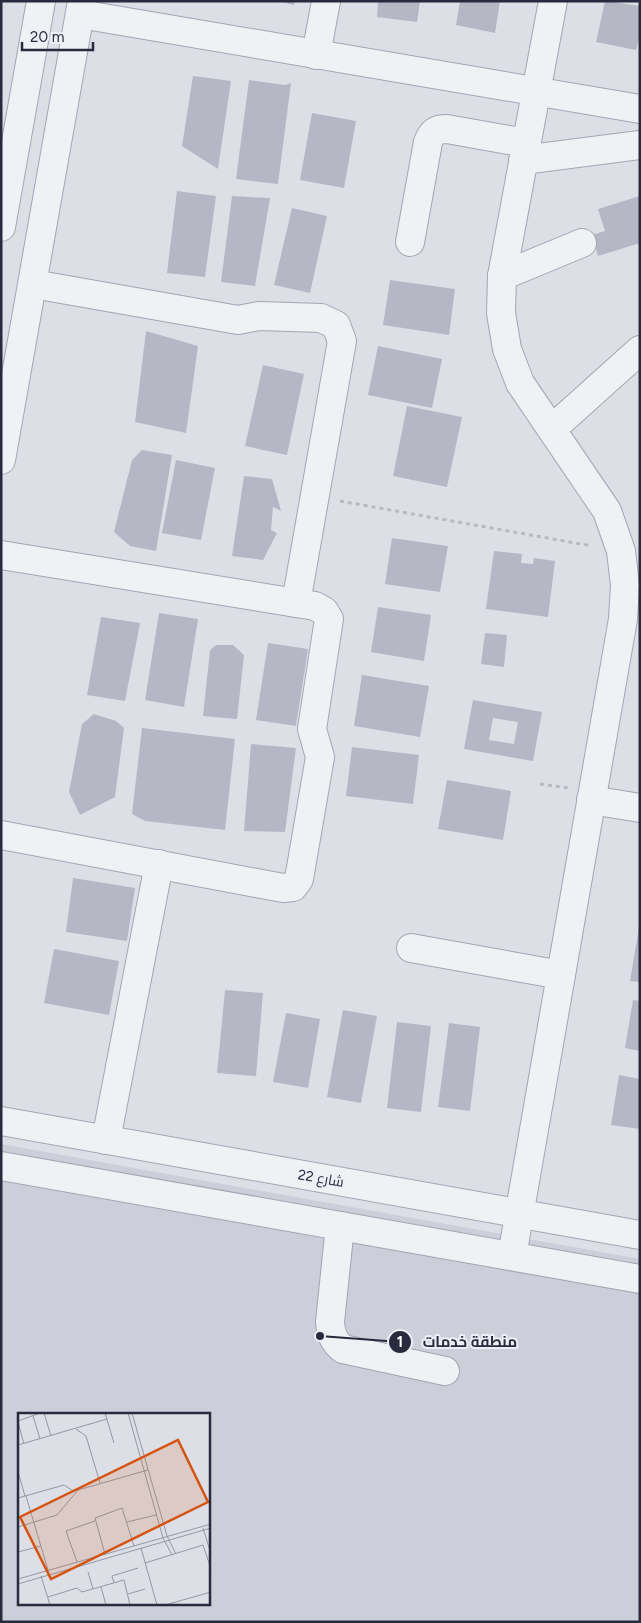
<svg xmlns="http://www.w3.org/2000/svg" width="641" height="1623" font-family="Figtree,Cairo,sans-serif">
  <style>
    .built { fill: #ccced9; fill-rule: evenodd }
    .building { fill: #b5b8c4; fill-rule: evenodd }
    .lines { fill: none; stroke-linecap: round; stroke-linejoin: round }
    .minor-casing { stroke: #a3a5b1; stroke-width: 30 }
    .path { stroke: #b8bac1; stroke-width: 3; stroke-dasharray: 4 4; stroke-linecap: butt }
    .minor { stroke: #f0f1f5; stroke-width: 28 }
    .labels { text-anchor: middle; stroke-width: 4; stroke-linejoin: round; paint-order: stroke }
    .street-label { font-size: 14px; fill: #272b3d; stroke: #edeff5 }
    .inset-road { fill: none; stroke: #9497a3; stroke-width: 1 }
    .view { fill: #d55411; fill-opacity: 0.15; stroke: #d55411; stroke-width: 2.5 }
    .inset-edge { fill: none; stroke: #272b3d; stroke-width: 2.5 }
    .leader { fill: none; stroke: #272b3d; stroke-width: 2 }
    .callout-dot { fill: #272b3d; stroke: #edeff5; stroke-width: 2 }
    .mark-label { font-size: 15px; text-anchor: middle; font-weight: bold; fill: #fff }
    .callout-label { font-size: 15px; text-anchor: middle; font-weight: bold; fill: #272b3d; stroke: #edeff5; stroke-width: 4; stroke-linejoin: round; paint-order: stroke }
  </style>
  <rect width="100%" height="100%" fill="#dddfe7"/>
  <!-- built -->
  <path class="built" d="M1,1144L640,1259V1622H1ZM19,1414H209V1604H19Z"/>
  <!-- building -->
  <g class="building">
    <path d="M277,1H295L294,5Z"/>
    <path d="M378,1H420L417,22L377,17Z"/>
    <path d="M460,1H500L495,33L456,25Z"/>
    <path d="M605,1L640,6V34L636,50L596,42Z"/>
    <path d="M193,76L231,81L218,169L182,146Z"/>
    <path d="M249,80L285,85L291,83L278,184L236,179Z"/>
    <path d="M312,113L356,121L344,188L300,180Z"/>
    <path d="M177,191L216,196L205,277L167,273Z"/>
    <path d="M232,196L270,198L255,286L221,282Z"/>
    <path d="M640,196V243L598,256L592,235L605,231L598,209Z"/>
    <path d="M292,208L327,216L310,293L274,285Z"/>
    <path d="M390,280L455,289L449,335L383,325Z"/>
    <path d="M146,331L198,346L186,433L135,422Z"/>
    <path d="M378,346L442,359L432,408L368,395Z"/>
    <path d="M263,365L304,374L287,455L245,446Z"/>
    <path d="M407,406L462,417L447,487L393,476Z"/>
    <path d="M142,450L172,455L156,551L130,546L114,532L132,460Z"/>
    <path d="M176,460L215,468L201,540L162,533Z"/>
    <path d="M244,476L272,479L281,511L273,507L271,530L277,533L263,560L232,556Z"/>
    <path d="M392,538L448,546L440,592L385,584Z"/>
    <path d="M494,551L522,554L521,563L533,564L534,558L555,561L548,617L486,609Z"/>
    <path d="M378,607L431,615L424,661L371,652Z"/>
    <path d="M159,613L198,619L184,707L145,700Z"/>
    <path d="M101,617L140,623L125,701L87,695Z"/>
    <path d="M485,633L507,635L504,667L481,664Z"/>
    <path d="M268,643L308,649L296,726L256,720Z"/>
    <path d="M216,645H233L244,655L237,719L203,716L210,650Z"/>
    <path d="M362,675L429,686L420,737L354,726Z"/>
    <path d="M473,700L542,712L533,761L464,749ZM493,718L518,722L514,744L489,740Z"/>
    <path d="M94,714L116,721L124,728L115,797L80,815L69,792L82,724Z"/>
    <path d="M142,728L235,739L225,830L145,821L132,814Z"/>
    <path d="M251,744L296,748L285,832L244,831Z"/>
    <path d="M352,747L419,755L413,804L346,796Z"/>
    <path d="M447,780L511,791L503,840L438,829Z"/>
    <path d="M73,878L135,888L127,941L66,932Z"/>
    <path d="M639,927H640V982L630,981Z"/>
    <path d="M54,949L119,961L109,1015L44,1003Z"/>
    <path d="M225,990L263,993L256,1076L217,1073Z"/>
    <path d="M633,1000L640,1001V1051L625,1048Z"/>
    <path d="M343,1010L377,1016L361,1103L327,1097Z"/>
    <path d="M286,1013L320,1019L308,1088L273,1082Z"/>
    <path d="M397,1022L431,1026L421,1112L387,1108Z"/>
    <path d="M449,1023L480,1027L470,1111L438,1107Z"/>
    <path d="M619,1075L640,1079V1129L611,1125Z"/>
  </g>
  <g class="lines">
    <defs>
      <g id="minor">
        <path d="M80,14L640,109"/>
        <path d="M316,55L326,1"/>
        <path d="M523,160L640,145"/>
        <path d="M1,227L41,1"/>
        <path d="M410,242L428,142C432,132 436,129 447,129L526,143"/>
        <path d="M502,276L582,243"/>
        <path d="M33,284L238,320L259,316L321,318L336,325L342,341L296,603"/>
        <path d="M552,429L640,350"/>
        <path d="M1,460L82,1"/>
        <path d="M1,555L315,606L324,611L329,619L312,729L320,757L299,879L293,887L283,888L1,835"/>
        <path d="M591,800L640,808"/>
        <path d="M411,948L561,975"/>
        <path d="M1,1121L640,1235"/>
        <path d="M106,1140L159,864"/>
        <path d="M1,1166L640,1279"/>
        <path d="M340,1226L330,1322C331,1334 333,1341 343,1349L445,1371"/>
        <path d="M512,1256L623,619L625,585L621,551L607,511L520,383L507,349L501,313L502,276L553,1"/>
      </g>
    </defs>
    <!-- minor casing -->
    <use href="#minor" class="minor-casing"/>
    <!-- path -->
    <g class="path">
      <path d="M340,501L592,546"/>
      <path d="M540,784L569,788"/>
    </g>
    <!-- minor -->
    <use href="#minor" class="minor"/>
  </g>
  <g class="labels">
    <!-- street labels -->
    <g class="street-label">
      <text transform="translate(321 1178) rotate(10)" y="5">شارع 22</text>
    </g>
  </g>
  <!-- overview -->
  <g transform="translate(18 1413)">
    <rect width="192" height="192" fill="#dddfe7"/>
    <path class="inset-road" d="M26,0L33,23M87,0L96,30M110,0L145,125L154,142M114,0L149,123L158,141M15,3L22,26M0,8L22,0M0,9L6,31M58,16L68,23L82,70M0,32L89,6M0,59L7,83M8,83L30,157M0,85L46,72L57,79M109,109L138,102M0,114L39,102L60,77L130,57M185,115L193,141M123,135L139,192M0,139L23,133M87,141L77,105L104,95L116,133M59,149L48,118L77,108M127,150L185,132L193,156M70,159L75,176M23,163L32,192M0,166L193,111M106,167L112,192M96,170L94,163L120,155M0,171L193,115M83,174L88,192M110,181L127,176M30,184L59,175L64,179L106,167M147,192L193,179"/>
    <path class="view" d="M160,27L190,89L33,166L2,104Z"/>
    <rect width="192" height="192" class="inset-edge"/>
  </g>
  <!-- callouts -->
  <path class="leader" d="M320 1336L400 1342"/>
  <g class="callout-dot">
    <circle cx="320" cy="1336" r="5"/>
    <circle cx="400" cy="1342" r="12"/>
  </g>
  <g class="mark-label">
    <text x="400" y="1347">1</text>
  </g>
  <g class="callout-label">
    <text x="470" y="1347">منطقة خدمات</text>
  </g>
  <!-- border -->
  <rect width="641" height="1623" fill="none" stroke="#272b3d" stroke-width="5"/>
  <!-- scale -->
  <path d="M22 42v8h71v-8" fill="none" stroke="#272b3d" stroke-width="2.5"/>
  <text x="30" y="42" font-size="15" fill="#272b3d" stroke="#edeff5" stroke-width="4" paint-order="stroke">20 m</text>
</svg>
